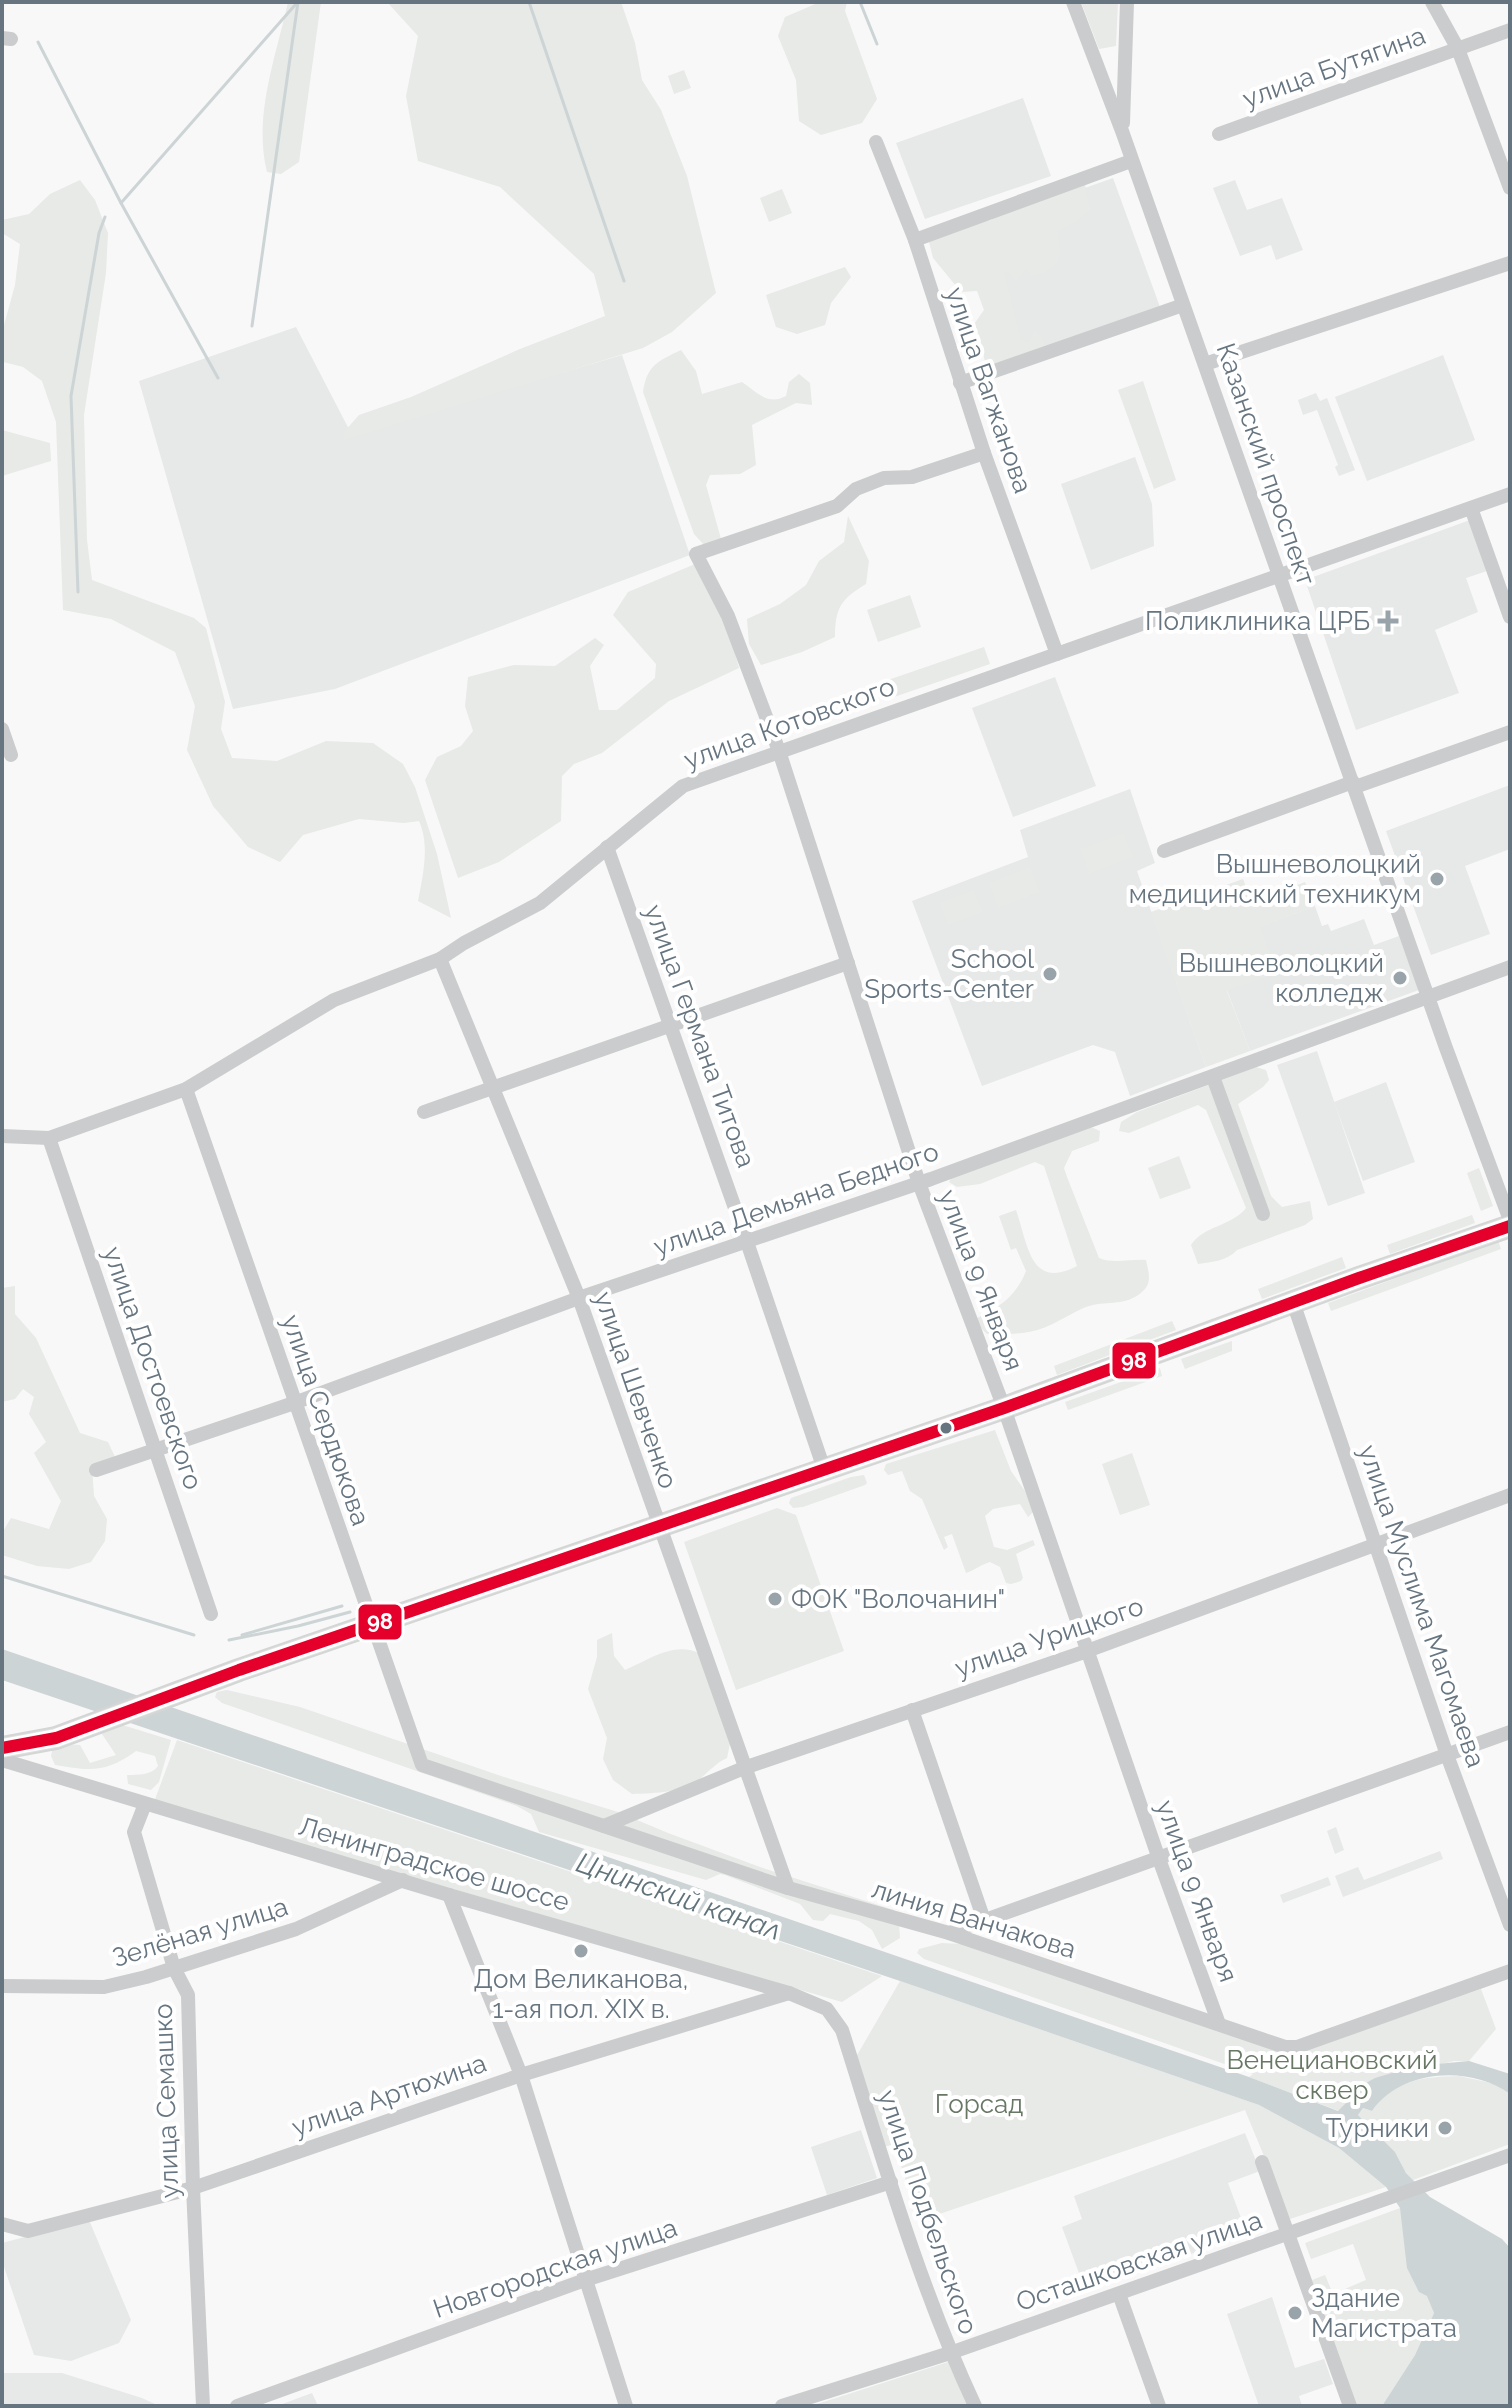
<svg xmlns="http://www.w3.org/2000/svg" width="1512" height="2408" font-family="Raleway,sans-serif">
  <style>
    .built { fill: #e7e8e8 }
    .green { fill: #e7eae6 }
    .water { fill: #cdd4d6 }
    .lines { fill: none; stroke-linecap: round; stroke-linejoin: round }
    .stream { stroke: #cdd4d6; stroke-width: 3 }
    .highway-casing { stroke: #d4d5d5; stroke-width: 24 }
    .minor { stroke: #cbcccd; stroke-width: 14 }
    .highway { stroke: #dfe0e0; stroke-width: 20 }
    .bus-1-casing { stroke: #fff; stroke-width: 18 }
    .bus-1 { stroke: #e4002b; stroke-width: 12 }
    .poi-dot { fill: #99a3aa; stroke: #fff; stroke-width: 3 }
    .bus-dot { fill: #667580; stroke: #fff; stroke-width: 3 }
    .labels { text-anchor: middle; stroke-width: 8; stroke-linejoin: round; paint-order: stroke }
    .street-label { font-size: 26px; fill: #667580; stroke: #fff }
    .poi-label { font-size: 26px; fill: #667580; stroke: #fff; text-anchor: end }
    .park-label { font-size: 26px; fill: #687865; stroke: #fff }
    .water-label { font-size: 28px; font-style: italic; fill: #61737a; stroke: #fff }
    .line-badge { stroke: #fff; stroke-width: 3 }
    .badge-label { font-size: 22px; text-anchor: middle; font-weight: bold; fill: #fff }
  </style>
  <rect width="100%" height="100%" fill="#f8f8f8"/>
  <!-- built -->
  <g class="built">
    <path d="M1023,98L1051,176L925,219L896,143Z"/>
    <path d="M1113,178L1160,307L1017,357L972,228Z"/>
    <path d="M1235,180L1247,210L1282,198L1303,250L1276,260L1271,245L1240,256L1213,188Z"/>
    <path d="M296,327L352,435L622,355L690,555L335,689L233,709L139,381Z"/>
    <path d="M1443,355L1475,440L1367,481L1335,397Z"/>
    <path d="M1316,393L1320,401L1327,398L1355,470L1339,476L1335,467L1338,465L1317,410L1303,415L1298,400Z"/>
    <path d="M1135,457L1152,504L1154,546L1091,570L1061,484Z"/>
    <path d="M1470,520L1487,571L1466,578L1478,612L1435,630L1459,693L1356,730L1305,580Z"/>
    <path d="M1055,677L1096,786L1013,817L972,708Z"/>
    <path d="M1510,785V849L1465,866L1490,934L1431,955L1386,831Z"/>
    <path d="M1130,789L1155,863L1137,871L1206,1067L1130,1096L1115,1052L1093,1045L982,1086L912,901L1028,857L1020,830Z"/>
    <path d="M1315,906L1322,926L1328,924L1331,931L1364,919L1374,945L1399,936L1419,990L1250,1051L1227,990L1276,972L1259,927Z"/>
    <path d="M1317,1051L1365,1193L1328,1206L1277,1065Z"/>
    <path d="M1386,1082L1415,1162L1363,1181L1334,1102Z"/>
    <path d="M1336,1827L1344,1850L1335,1854L1327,1831Z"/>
    <path d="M1440,1851L1443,1859L1343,1897L1335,1876L1358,1867L1364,1880Z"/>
    <path d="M1328,1877L1331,1885L1283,1903L1280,1895Z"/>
    <path d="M861,2130L877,2178L827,2195L811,2147Z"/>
    <path d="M1245,2133L1260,2171L1228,2183L1247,2234L1191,2254L1187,2246L1083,2284L1062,2227L1082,2219L1074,2196Z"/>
    <path d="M89,2220L131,2320L119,2343L71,2361L34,2355L2,2261V2243Z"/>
    <path d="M1272,2297L1295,2368L1324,2359L1333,2384L1299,2396L1302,2406H1259L1227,2314Z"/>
    <path d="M2,2373H62L142,2398L159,2406H2Z"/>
    <path d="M312,2393L318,2406H277Z"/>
  </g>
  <!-- green -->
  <g class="green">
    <path d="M288,2H321L299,162L281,174L267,172C253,116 276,57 288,2Z"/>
    <path d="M387,2H621L635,43L642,80L661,110L687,176L716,293L672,332L643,348L345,440L343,433L359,415L411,397L520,349L605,316L594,274L500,187L418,161L406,96L418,36Z"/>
    <path d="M820,2H847L845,11L877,99L862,123L821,135L799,121L796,80L778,36L785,17Z"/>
    <path d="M1081,2H1118L1116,46L1099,49Z"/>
    <path d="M684,70L691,88L674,94L668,76Z"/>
    <path d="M80,180L95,200L108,233L106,273L84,415L87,540L92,580L194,618L206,628L225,702L221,729L232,758L277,761L326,741L373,743L403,764L415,787L437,854L451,918L418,901C423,875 430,845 419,821L404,823L359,819L303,835L280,862L248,847L213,806L187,750L195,706L175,652L111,619L63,610L56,422L42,381L23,367L3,362L4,325L15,285L20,244L2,233V220L29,214L50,194Z"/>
    <path d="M1085,184L1090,210L1077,221L1057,231C1064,257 1060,270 1032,276L1026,269L1016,281L1008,272L1004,273L1021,339L1028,342L1035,330L1044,340L1046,352L992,370L985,362L979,334H967L984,310L977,291L961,292L933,258L929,242L966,224L991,220L1000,213Z"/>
    <path d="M782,189L792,213L769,222L760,198Z"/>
    <path d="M845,267L851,277L831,303L825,325L797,334L776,327L766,295Z"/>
    <path d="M681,350L696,371L702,394L742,382C758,393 768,406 786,396L789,382L799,374L810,383L812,405L796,403L752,425L756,465L740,474L710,475L706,485L721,539L704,545L694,534L643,392C647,365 658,361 681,350Z"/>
    <path d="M1143,381L1176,480L1154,489L1118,390Z"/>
    <path d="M2,430L50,443L51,461L2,476Z"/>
    <path d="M848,516L869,561L866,584C841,599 835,608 835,637L802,652L761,665L749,644L747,619L780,604L806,585L819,561L844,542Z"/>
    <path d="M700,562L732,642L739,668L669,701L602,753L574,764L562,776L561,821L499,862L458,878L425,780L437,757L461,746L473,731L465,706L468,677L514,665L555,666L595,638L604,645L590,666L599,710H617L655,678L656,664L613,615L628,592Z"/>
    <path d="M910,595L921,627L878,642L867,610Z"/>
    <path d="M984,647L990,664L894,697L888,680Z"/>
    <path d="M1124,833L1133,857L1089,874L1080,849Z"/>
    <path d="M1030,867L1040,892L998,908L989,883Z"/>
    <path d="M1243,879L1252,902L1305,882L1315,906L1260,927L1276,972L1227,991L1250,1051L1206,1067L1151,912Z"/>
    <path d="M974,890L983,912L948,925L939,903Z"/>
    <path d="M1256,1067L1266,1070L1269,1080L1263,1087L1238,1104L1271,1196L1282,1207L1310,1201L1313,1219L1305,1225L1237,1250C1227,1261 1212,1262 1198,1264L1191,1245C1203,1226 1232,1226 1246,1208L1206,1110L1198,1105L1129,1133L1119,1131L1121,1122L1137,1112Z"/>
    <path d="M1091,1127L1100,1131L1099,1141L1072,1151L1064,1168L1067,1177L1099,1258C1113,1264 1131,1259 1146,1260C1148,1270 1152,1281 1145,1289C1129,1306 1112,1301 1093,1305C1078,1308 1063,1320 1048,1326C1029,1335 1008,1334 987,1334L980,1327L977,1318C1001,1306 1016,1296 1026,1271L1016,1248L1011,1250L999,1216L1016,1210C1028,1244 1030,1291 1077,1266L1044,1166L1035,1162L980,1184L957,1187L949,1182L954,1173Z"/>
    <path d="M1179,1156L1191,1188L1160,1199L1148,1168Z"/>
    <path d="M1479,1168L1493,1206L1481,1211L1467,1173Z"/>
    <path d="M1472,1215L1475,1223L1390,1254L1387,1245Z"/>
    <path d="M1498,1241L1501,1249L1331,1311L1328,1303Z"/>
    <path d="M1342,1257L1346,1268L1262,1299L1258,1289Z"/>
    <path d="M15,1286V1314L36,1338L80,1433L108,1442L115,1457L92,1467L94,1496L107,1519L105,1541L91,1562L69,1569L37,1566L2,1555V1533L11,1518L49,1529L61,1501L34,1453L46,1442L29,1414L34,1397L23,1389L15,1399L2,1402V1288Z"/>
    <path d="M1172,1321L1176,1330L1057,1375L1054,1366Z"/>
    <path d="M1232,1341V1351L1185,1369L1181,1359Z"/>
    <path d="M1160,1368L1162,1376L1068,1410L1065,1402Z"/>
    <path d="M995,1430L1011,1471L1025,1491L1033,1512L1028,1517L1020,1504L993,1509L985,1516L994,1547L1007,1550L1033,1540L1035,1545L1016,1554L1023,1578L1021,1581L1011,1584L1006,1583L1000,1567L990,1562C980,1565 975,1570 966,1573L952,1534L944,1537L948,1547L944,1550L922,1499L910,1491L902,1471L888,1475L884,1470L886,1464Z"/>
    <path d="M1132,1453L1150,1505L1120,1515L1102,1464Z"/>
    <path d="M864,1475L867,1483L865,1485L803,1507L793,1508L789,1503L791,1498L851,1477Z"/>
    <path d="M777,1508L796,1515L844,1651L736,1690L684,1542Z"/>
    <path d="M612,1633L614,1656L625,1670C648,1660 676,1640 700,1654L731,1739L727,1758C716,1763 710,1770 701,1778C682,1793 656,1793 632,1794L613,1780L603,1759L607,1738L588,1689L597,1657V1640Z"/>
    <path d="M227,1690L300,1707L504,1777L618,1812L668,1833L760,1867L894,1910L899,1924L900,1938L882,1949L872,1930L859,1921L830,1914L823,1921L813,1920L800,1904L725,1875L720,1874L706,1880L539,1832L531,1814L517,1806L222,1703L215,1697L217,1692Z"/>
    <path d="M116,1723L171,1740L159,1782L151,1790L128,1784L127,1775C138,1775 152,1775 158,1766L155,1756L136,1751C106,1773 90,1771 55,1765L51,1756L53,1747L66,1744L80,1745L90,1763L116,1755L98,1728Z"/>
    <path d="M177,1740L882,1976L842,2002L154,1802Z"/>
    <path d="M942,1943L962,1944L1276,2050L1284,2058L1481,1989L1496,2029L1469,2061H1454L1366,2083L1339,2111L1249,2077L1253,2074L924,1959L917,1953L919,1949Z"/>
    <path d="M900,1981L1259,2105L1339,2148L1386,2187L1290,2219L1245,2110L919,2221L894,2144L884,2147L856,2057Z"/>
    <path d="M1459,2076L1496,2084L1510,2094V2144L1413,2180L1406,2173L1395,2152L1358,2115L1363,2108L1372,2111C1394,2079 1424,2077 1459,2076Z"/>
    <path d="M1400,2208L1434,2313L1415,2355L1382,2406H1356L1312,2280L1325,2275L1333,2294L1366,2280L1353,2244L1311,2259L1305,2243Z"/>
    <path d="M948,2362L967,2406H811Z"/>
  </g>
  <!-- water -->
  <path class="water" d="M2,1649L1249,2077L1338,2111L1366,2083L1375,2078L1416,2066L1469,2061L1510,2074V2094C1470,2065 1401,2069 1372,2111L1363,2108L1358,2115L1395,2152L1406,2173L1430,2197L1502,2239L1510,2248V2406H1382L1415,2355L1434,2313L1427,2296L1419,2292L1407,2268L1400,2208L1386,2187L1339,2148L1259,2105L900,1981L2,1680Z"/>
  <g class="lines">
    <!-- stream -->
    <g class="stream">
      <path d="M529,2L624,281"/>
      <path d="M860,2L877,44"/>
      <path d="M38,42L121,203L218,378"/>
      <path d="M121,203L296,4"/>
      <path d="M252,326L298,2"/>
      <path d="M78,592L71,396L99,233L105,217"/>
      <path d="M2,1576L194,1635"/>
      <path d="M242,1635L342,1606"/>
      <path d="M229,1640L298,1626L350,1612"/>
    </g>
    <defs>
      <path id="highway" d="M2,1748L56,1738L239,1670L1004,1408L1359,1278L1510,1226"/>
    </defs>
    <!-- highway casing -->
    <use href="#highway" class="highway-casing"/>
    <!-- minor -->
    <g class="minor">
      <path d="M1073,2L1122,131L1446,1048L1510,1220"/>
      <path d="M1432,2L1458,49L1510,188"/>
      <path d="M2,38L11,39"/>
      <path d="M1123,123L1127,2"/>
      <path d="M1219,134L1510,30"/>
      <path d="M876,142L915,240L984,453L1057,654"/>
      <path d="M915,240L1131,161"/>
      <path d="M1205,364L1510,263"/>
      <path d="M960,383L1183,305"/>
      <path d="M984,453L912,477L884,478L856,489L837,506L696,554L728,616L779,751L919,1183L1004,1408L1159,1859L1219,2024"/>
      <path d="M1471,508L1510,617"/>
      <path d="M2,729L11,755"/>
      <path d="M1355,787L1510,732"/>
      <path d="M607,847L747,1242L824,1469"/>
      <path d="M1164,851L1353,782"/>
      <path d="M440,959L579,1298L788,1888"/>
      <path d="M1213,1077L1263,1214"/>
      <path d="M186,1089L422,1765L788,1888L949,1933L1285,2047H1297L1510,1971"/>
      <path d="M424,1112L848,963"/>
      <path d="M2,1136L49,1138L186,1089L334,1000L440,959L464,943L540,903L683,786L1510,494"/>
      <path d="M49,1138L211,1614"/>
      <path d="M1293,1302L1447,1755L1510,1925"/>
      <path d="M96,1470L294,1403L579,1298L931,1179L1510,967"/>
      <path d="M912,1710L984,1920"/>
      <path d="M2,1760L449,1895L789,1993L827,2009L842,2030C882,2156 919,2286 975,2406"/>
      <path d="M145,1804L134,1832L174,1968L188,1995L193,2188L203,2406"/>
      <path d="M604,1826L744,1768L1087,1651L1510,1495"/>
      <path d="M449,1895L521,2075L626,2406"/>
      <path d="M949,1933L1510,1732"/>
      <path d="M2,1986L104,1987L146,1977L296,1929L403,1880"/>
      <path d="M1262,2162L1350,2406"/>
      <path d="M2,2224L28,2231L193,2188L521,2075L789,1993"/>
      <path d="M1119,2294L1159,2406"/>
      <path d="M237,2406L585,2280L891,2182"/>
      <path d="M782,2406L950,2353L1510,2155"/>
    </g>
    <!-- highway -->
    <use href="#highway" class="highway"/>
    <defs>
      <path id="bus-1" d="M2,1748L56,1738L239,1670L1004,1408L1359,1278L1510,1226"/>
    </defs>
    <!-- bus-1 casing -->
    <use href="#bus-1" class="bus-1-casing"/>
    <!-- bus-1 -->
    <use href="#bus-1" class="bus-1"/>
  </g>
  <!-- markers -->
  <g class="poi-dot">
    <path d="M1384 609h8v8h8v8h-8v8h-8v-8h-8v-8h8z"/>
    <circle cx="1437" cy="879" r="8"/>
    <circle cx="1050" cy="974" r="8"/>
    <circle cx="1400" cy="978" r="8"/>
    <circle cx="775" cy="1599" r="8"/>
    <circle cx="581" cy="1951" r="8"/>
    <circle cx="1445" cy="2128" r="8"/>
    <circle cx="1295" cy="2313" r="8"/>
  </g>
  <circle class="bus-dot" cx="946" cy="1428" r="7"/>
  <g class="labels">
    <!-- street labels -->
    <g class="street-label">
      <text transform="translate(1334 67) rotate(-20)" y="9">улица Бутягина</text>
      <text transform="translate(989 390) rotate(71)" y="9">улица Вагжанова</text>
      <text transform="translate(1266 464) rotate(71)" y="9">Казанский проспект</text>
      <text transform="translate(789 723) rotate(-20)" y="9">улица Котовского</text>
      <text transform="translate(700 1036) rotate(70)" y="9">улица Германа Титова</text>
      <text transform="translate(796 1199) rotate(-19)" y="9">улица Демьяна Бедного</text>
      <text transform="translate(981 1280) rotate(69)" y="9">улица 9 Января</text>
      <text transform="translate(153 1368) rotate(71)" y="9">улица Достоевского</text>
      <text transform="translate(636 1390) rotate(71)" y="9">улица Шевченко</text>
      <text transform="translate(326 1420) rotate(71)" y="9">улица Сердюкова</text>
      <text transform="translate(1422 1606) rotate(71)" y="9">улица Муслима Магомаева</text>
      <text transform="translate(1049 1637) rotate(-19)" y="9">улица Урицкого</text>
      <text transform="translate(434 1864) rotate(16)" y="9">Ленинградское шоссе</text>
      <text transform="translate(1197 1891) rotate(70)" y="9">улица 9 Января</text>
      <text transform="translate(974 1919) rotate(17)" y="9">линия Ванчакова</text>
      <text transform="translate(200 1932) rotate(-17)" y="9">Зелёная улица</text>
      <text transform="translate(389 2095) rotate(-19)" y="9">улица Артюхина</text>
      <text transform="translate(166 2101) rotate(-92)" y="9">улица Семашко</text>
      <text transform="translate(928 2212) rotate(71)" y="9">улица Подбельского</text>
      <text transform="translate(1139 2261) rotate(-19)" y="9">Осташковская улица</text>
      <text transform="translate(555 2268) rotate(-19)" y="9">Новгородская улица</text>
    </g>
    <!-- poi labels -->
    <g class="poi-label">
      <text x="1370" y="630">Поликлиника ЦРБ</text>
      <text x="1421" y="873">Вышневолоцкий<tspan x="1421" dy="30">медицинский техникум</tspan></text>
      <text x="1034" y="968">School<tspan x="1034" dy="30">Sports-Center</tspan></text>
      <text x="1384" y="972">Вышневолоцкий<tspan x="1384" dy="30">колледж</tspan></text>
      <text x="791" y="1608" text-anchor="start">ФОК "Волочанин"</text>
      <text x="581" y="1988" text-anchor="middle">Дом Великанова,<tspan x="581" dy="30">1-ая пол. XIX в.</tspan></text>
      <text x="1429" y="2137">Турники</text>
      <text x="1311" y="2307" text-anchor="start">Здание<tspan x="1311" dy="30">Магистрата</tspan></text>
    </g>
    <!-- park labels -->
    <g class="park-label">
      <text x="1332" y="2069">Венециановский<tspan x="1332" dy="30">сквер</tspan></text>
      <text x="979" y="2113">Горсад</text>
    </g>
    <!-- water labels -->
    <g class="water-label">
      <text transform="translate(679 1896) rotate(19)" y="10">Цнинский канал</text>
    </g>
  </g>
  <g class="line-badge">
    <rect x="1111" y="1341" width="46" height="39" rx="8" fill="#e4002b"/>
    <rect x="357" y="1603" width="46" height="38" rx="8" fill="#e4002b"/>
  </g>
  <g class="badge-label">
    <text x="1134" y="1368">98</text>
    <text x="380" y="1629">98</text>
  </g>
  <!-- border -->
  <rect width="1512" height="2408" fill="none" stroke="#667580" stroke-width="8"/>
</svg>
